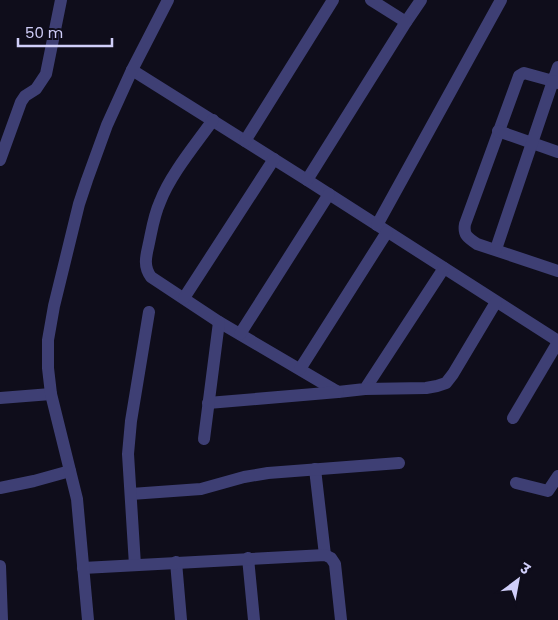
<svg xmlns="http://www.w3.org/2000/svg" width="558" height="620" font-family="Poppins,'Noto Sans Devanagari',sans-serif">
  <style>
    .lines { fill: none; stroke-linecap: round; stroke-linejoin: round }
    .minor { stroke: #3e3f74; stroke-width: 12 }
  </style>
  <rect width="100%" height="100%" fill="#0f0d1b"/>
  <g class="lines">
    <!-- minor -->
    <g class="minor">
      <path d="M371,0L406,22L421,0"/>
      <path d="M558,67L553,81L524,73L519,76L465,224C463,235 468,238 477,244L558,271"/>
      <path d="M132,70L307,180L558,341"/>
      <path d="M213,120C196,144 170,175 160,202C154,215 152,229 149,243C146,256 143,266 151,277L219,322L338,392L365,389L444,268"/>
      <path d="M498,131L558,152"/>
      <path d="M245,141L333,0"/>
      <path d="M0,160L21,102L25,96L36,89L46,74L61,0"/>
      <path d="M307,180L406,22"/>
      <path d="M377,225L501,0"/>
      <path d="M496,249L553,81L558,83"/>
      <path d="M184,298L274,159"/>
      <path d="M240,334L329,194"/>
      <path d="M300,369L387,232"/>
      <path d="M365,389L426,388L437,386L446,383L453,374L496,302"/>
      <path d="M0,398L51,394"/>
      <path d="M208,403L338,392"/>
      <path d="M513,418L558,342"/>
      <path d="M204,439L219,322"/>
      <path d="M315,469L325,555"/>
      <path d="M516,483L548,491L558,476"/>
      <path d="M0,488L34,481L70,471"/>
      <path d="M131,494L201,489L244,477L268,473L399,463"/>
      <path d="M248,558L254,620"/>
      <path d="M176,562L181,620"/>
      <path d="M135,565L128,454L131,421L149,312"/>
      <path d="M0,566L2,620"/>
      <path d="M83,568L325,555L331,558L335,564L341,620"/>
      <path d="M88,620L77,499L51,394L48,368V340L54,306L79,204L87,180L107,125L132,70L168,0"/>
    </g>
  </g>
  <!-- north arrow -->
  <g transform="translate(518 580) rotate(32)" stroke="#0f0d1b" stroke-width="4" paint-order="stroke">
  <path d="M0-4L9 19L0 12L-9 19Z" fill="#d0cef9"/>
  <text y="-8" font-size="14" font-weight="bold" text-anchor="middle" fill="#d0cef9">उ</text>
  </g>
  <!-- scale -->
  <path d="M18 38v8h94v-8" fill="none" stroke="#d0cef9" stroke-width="2.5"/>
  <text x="25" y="38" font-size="15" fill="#d0cef9" stroke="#0f0d1b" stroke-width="4" paint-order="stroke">50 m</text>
</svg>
